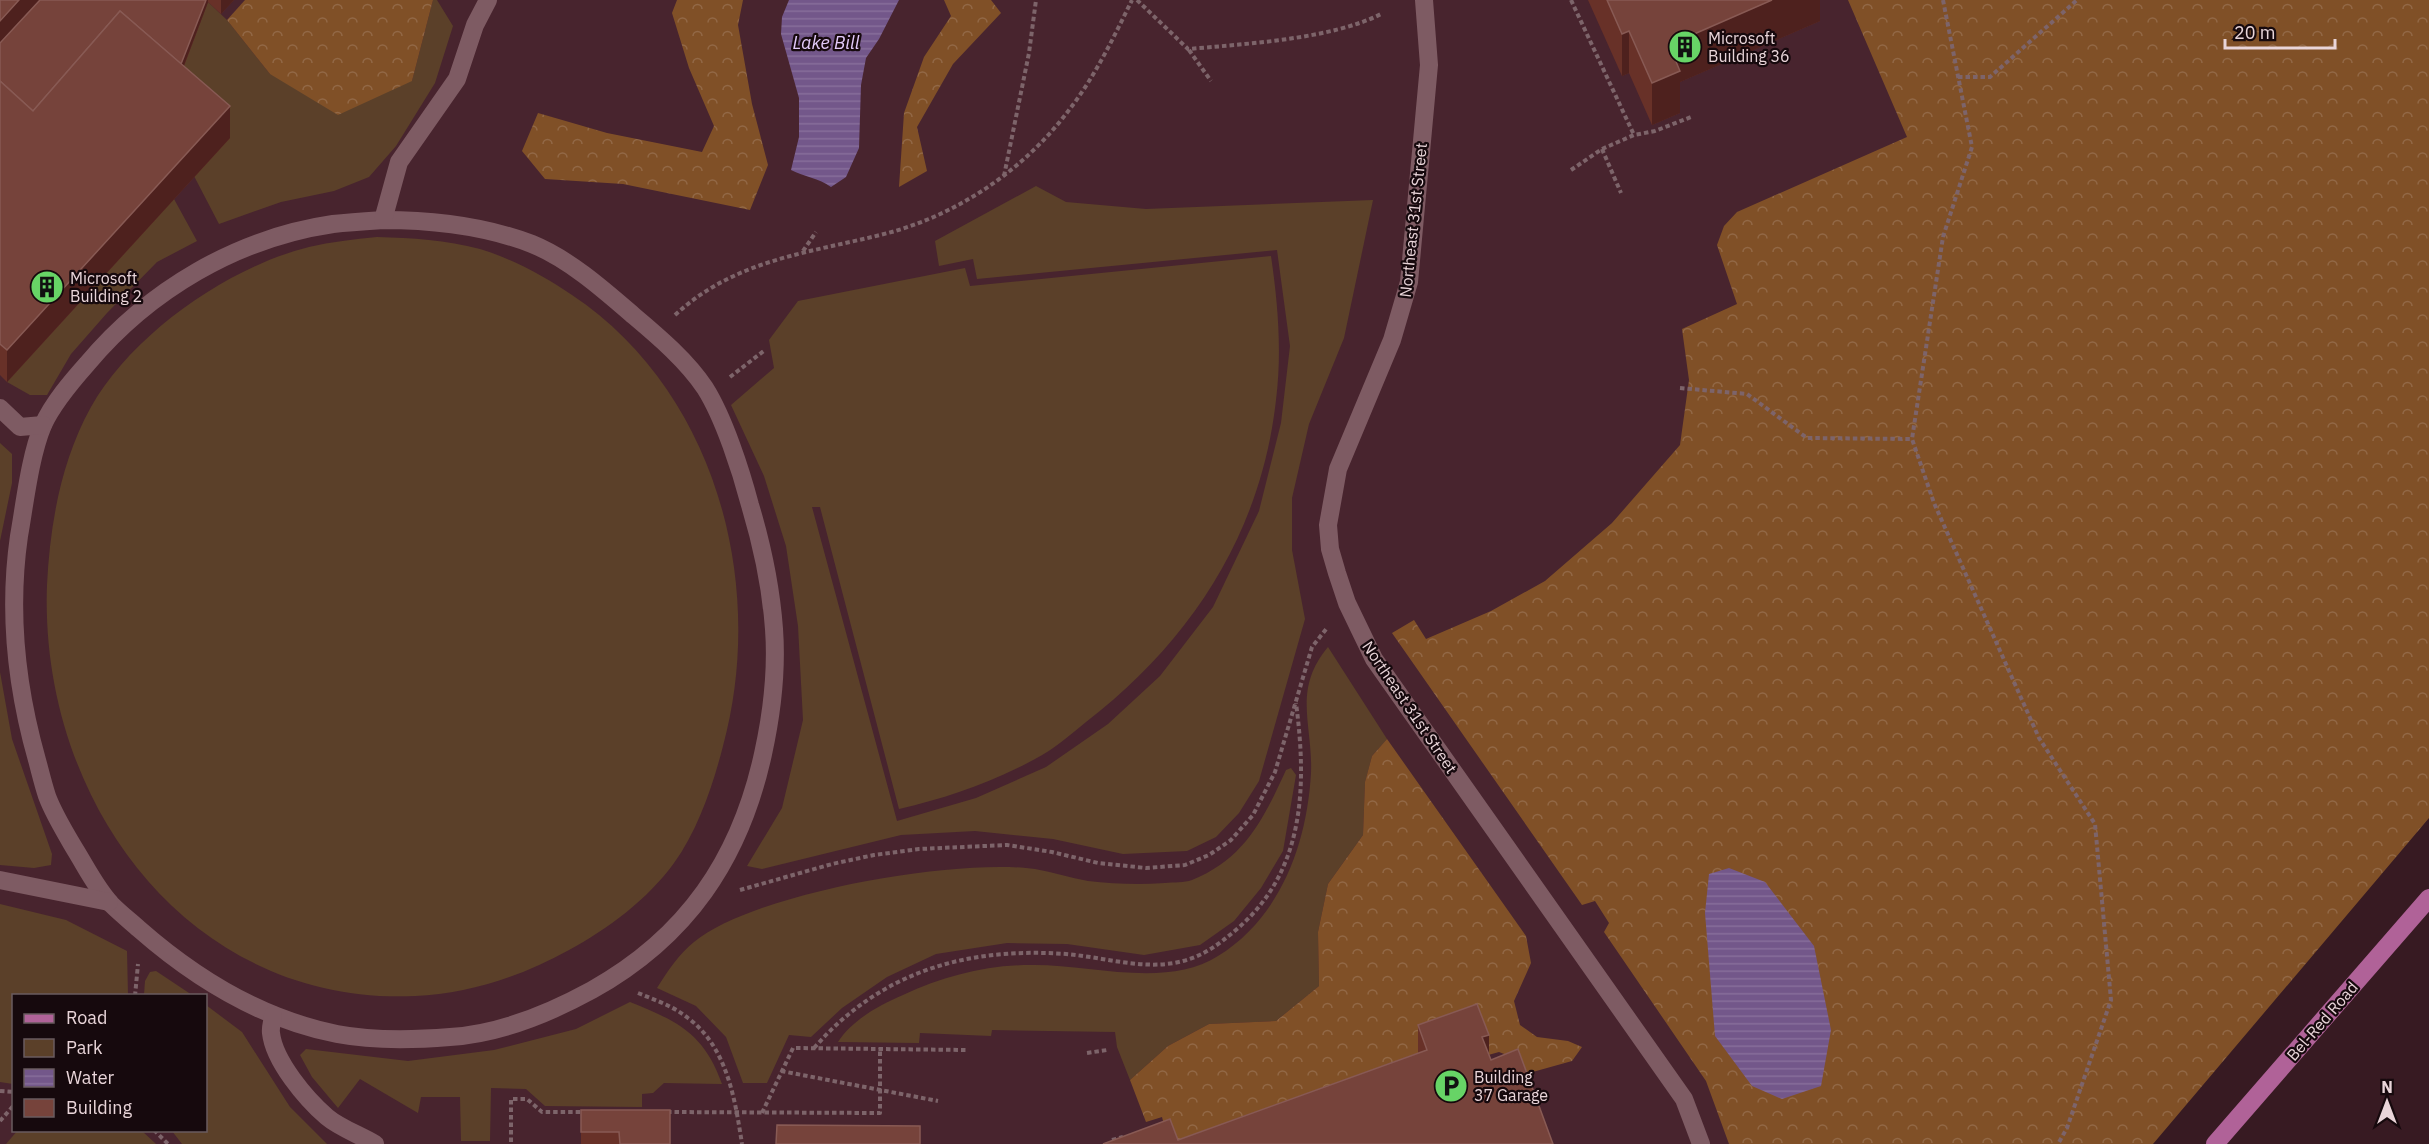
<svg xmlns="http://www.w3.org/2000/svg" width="2429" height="1144" font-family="'IBM Plex Sans',sans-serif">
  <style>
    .built { fill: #48242e; fill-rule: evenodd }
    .green { fill: #5b4029 }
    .forest { fill: url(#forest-crowns) }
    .water { fill: url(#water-rules) }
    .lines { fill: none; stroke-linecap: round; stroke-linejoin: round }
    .path { stroke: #7d646a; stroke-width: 4; stroke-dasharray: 4.5 3; stroke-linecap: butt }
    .minor { stroke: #7e5b63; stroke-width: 18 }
    .major { stroke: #b06298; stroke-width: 18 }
    .wall { fill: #683128 }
    .shaded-wall { fill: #4e211e }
    .building { fill: #76433b; stroke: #885a54; stroke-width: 1.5 }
    .labels { text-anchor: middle; stroke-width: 4.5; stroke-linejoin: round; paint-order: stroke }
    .poi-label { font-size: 16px; fill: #e9d5d9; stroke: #16090d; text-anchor: start }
    .street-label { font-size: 16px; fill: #e9d5d9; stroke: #16090d }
    .water-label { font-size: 18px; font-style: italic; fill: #e2caf9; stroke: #16090d }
  </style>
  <defs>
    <pattern id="forest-crowns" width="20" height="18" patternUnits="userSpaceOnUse" patternTransform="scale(1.5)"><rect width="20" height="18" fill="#805027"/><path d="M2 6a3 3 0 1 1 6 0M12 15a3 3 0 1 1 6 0" fill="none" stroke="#926846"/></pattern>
    <pattern id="water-rules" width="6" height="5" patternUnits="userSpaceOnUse" patternTransform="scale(1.5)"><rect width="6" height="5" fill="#73578a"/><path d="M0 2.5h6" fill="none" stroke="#876e9a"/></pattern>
  </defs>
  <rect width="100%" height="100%" fill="#371a22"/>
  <!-- built -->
  <path class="built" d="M0,0H2429L2130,1144H0ZM14,996H206V1130H14Z"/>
  <!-- green -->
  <g class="green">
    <path d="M433,0H437L453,26L435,83L396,146L369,177L334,191L281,202L219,224L194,176L175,89L208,2L227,20L270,74L412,81Z"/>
    <path d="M1036,186L1066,202L1146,209L1373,200L1344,338L1309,424L1292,498V550L1305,619L1259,781L1239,813L1216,837L1187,851L1123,854L1053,839L975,831L901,835L762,869L747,866L782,808L803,720L798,626L786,546L764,476L731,405L774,368L769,340L798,301L965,268L970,286L1271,256C1278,304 1282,352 1276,400C1261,534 1191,641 1086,722C1070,735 1053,750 1035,759C991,783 947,798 899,809L820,507H812L897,821L976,798L1046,767L1108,724L1160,676L1213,607L1259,511L1281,423L1290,346L1277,250L977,279L973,259L939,266L935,241Z"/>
    <path d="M174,199L197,241L157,262L107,313L71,354L47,395H30L7,382Z"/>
    <path d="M377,237C412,238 446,240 480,249C513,259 544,276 572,295C716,391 767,584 723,746C713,785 698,830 674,863C648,899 608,929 569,950C522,976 469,994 415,996C187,1006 39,799 47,585C50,524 61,461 91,407C132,334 228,267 309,247C331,242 354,239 377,237Z"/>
    <path d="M0,443L12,454V483L0,541Z"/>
    <path d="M1328,647L1387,739L1372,756L1365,782L1363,835L1328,884L1318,932L1319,986L1276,1021L1209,1024L1168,1046L1130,1080L1117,1047L1115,1032L992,1030L991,1036L920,1033L919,1043L838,1042C853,1019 880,1005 903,995C944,976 986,965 1031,965C1088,964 1167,989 1218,956C1281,917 1307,843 1311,773C1313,725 1292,690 1328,647Z"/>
    <path d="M0,672L12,739L52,854L51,865L34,868L0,865Z"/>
    <path d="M1291,768L1296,775L1283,851L1261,888L1234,921L1200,945L1144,955L1067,944L1007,943L936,954L887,977L842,1008L811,1037L789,1035L767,1083H743L726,1037L696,1006L657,988C667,972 679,954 694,942C756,892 956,858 1035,869C1053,872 1070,878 1088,881C1113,884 1140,885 1165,883C1174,882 1184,883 1192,880C1245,859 1264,818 1286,770Z"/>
    <path d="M0,904L66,920L127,951L128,995L14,996L13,1084L0,1082Z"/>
    <path d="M156,971L192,995H144L145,981L150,972Z"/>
    <path d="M630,1002C677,1021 704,1033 722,1084L664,1083L653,1093L642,1094V1107L545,1106L526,1089L491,1088L490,1141H461L460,1097H421L418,1113L360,1079L338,1108L312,1077L300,1055L306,1049L408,1061L494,1050L576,1029Z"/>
    <path d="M206,1005L242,1032L290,1107L327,1144H182L172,1131L206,1130Z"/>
    <path d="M18,1130L142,1131L156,1144H6Z"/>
  </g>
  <!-- forest -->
  <g class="forest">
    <path d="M245,0H433L412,81L338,115L270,74L227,20Z"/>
    <path d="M677,0H743L738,25L752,104L768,165L750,210L623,184L545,179L522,151L538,113L607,133L702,152L714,126L689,68L672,13Z"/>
    <path d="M944,0H991L1001,13L953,64L917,127L927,171L899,187L904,113L924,57L951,16Z"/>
    <path d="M1848,0H2429V818L2153,1144H1729L1706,1081L1604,932L1609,923L1595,901L1582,905L1392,633L1414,620L1426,639L1491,611L1545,581L1612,523L1680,445L1689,380L1682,329L1737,304L1717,245L1724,226L1737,212L1907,137Z"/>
    <path d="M1387,739L1526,936L1531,963L1514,1001L1520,1025L1537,1037L1568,1041L1582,1047L1572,1061L1529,1073L1512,1057L1499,1052L1169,1144L1162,1117L1146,1122L1130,1080L1168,1046L1209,1024L1276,1021L1319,986L1318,932L1328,884L1363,835L1365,782L1372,756Z"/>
  </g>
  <!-- water -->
  <g class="water">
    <path d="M789,0H899L879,39L866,58L861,85L859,148L846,177L831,187C819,178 804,177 791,170L799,137V98L781,34L782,17Z"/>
    <path d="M1729,868L1765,882L1814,946L1831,1030L1821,1086L1782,1099L1752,1086L1715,1036L1705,913L1709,874Z"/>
  </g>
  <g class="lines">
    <!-- path -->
    <g class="path">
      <path d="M1137,0L1188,49C1245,44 1332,39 1381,14"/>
      <path d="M1571,0L1634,135"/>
      <path d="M1943,0L1972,147L1943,237L1912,439L1934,503L2039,738L2095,824L2111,1000L2067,1128L2058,1144"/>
      <path d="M1189,50L1211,81"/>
      <path d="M1958,77H1990L2077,0"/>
      <path d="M1602,149L1621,193"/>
      <path d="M1571,170L1602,149L1634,135L1655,131L1691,117"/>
      <path d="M1004,176L1029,53L1036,0"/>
      <path d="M803,251L816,232"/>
      <path d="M675,315C737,258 811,253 888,233C959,214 1025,169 1069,110C1094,78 1114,37 1132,0"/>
      <path d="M730,377L765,350"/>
      <path d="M1680,388L1747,394L1807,438L1912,439"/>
      <path d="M740,890L832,864L874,855L919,849L1007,845L1052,852L1098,863L1146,868L1185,865L1209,855L1231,840L1253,815L1275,772L1312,647L1327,628"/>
      <path d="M638,993C655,1000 673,1006 688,1018C727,1047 735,1099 742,1144"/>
      <path d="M135,996L138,964"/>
      <path d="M814,1048C881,971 967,947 1066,954C1102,957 1139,969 1174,963C1201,958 1217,946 1237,929C1305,871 1307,786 1296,703"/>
      <path d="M1087,1053L1107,1050"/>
      <path d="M781,1071L938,1101"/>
      <path d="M0,1091L14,1092"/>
      <path d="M667,1112L880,1113V1048"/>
      <path d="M762,1113L793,1048L966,1050"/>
      <path d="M0,1121L14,1105"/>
      <path d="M154,1130L168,1144"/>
      <path d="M1112,1140L1123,1137"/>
      <path d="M511,1142V1099H527L542,1112H584"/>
    </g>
    <!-- minor -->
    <g class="minor">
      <path d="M1424,0L1429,65L1409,282L1392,340L1338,469L1328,525L1330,549L1337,573L1347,603L1374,659L1684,1099L1701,1144"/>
      <path d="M383,220C433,220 485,226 532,244C569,259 604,290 634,316C659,337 687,361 705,388C724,418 741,471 750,505C762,545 771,587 774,629C777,670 772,713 763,754C740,859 687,937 592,990C550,1013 499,1034 450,1037C413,1040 374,1041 337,1034C261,1019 196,979 139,929C130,921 120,913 111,904C97,889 87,869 76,851C66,834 54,815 47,796C43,784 40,771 37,760C16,686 8,612 19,536C25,502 30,456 43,425C53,403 71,382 87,364C149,290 237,238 333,224C350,222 367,221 383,220Z"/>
      <path d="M383,220L399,162L457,79L475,25L488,0"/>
      <path d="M0,408L20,427L43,425"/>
      <path d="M0,880L109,902"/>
      <path d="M273,1015C273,1020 270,1027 271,1033C274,1061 306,1099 327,1117C340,1128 360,1135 375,1144"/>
    </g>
    <!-- major -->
    <path class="major" d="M2215,1144L2429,898"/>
  </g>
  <!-- wall -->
  <g class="wall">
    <path d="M0,0H234L221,14L208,2L184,66L230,138L7,382L0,375Z"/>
    <path d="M1588,0H1820V21L1680,82V113L1652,125L1629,73L1622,76Z"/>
    <path d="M1418,1025L1489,1054L1491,1060L1178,1140L1418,1053Z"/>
    <path d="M581,1110L670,1144H581Z"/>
  </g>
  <!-- shaded-wall -->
  <g class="shaded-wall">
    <path d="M19,0H48L0,52V21Z"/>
    <path d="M206,0H208V2L175,89V80Z"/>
    <path d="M221,0H234L221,14Z"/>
    <path d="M1772,0H1820V21L1680,82V113L1652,125V83L1669,45Z"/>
    <path d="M1629,31V73L1622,76V34Z"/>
    <path d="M230,106V138L7,382V350Z"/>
    <path d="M1489,1035V1066L1482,1037Z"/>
  </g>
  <!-- building -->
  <g class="building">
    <path d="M0,0H19L0,21Z"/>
    <path d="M40,0H206L181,64L120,11L33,111L0,81V43Z"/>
    <path d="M1607,0H1772L1669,45L1680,71L1652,83L1629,31L1622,34Z"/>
    <path d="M120,11L230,106L7,350L0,344V81L33,111Z"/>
    <path d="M1477,1004L1489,1035L1482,1037L1491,1060L1518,1049L1553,1144H1103L1170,1119L1178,1140L1427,1050L1418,1025Z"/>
    <path d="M581,1110H670V1144H620L619,1132H581Z"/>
    <path d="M777,1125L920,1126V1144H776Z"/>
  </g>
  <!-- icons -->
  <defs>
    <symbol id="building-disc" viewBox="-11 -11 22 22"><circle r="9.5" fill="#67d466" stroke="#16090d"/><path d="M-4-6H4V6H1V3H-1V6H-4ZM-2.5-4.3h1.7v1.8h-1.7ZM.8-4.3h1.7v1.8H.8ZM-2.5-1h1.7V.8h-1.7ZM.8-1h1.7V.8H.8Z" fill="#111"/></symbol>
    <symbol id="parking-disc" viewBox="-11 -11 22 22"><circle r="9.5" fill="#67d466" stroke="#16090d"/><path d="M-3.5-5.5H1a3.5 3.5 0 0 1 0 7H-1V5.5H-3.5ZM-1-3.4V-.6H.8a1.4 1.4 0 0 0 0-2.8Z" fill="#111"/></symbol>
  </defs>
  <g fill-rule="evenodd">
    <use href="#building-disc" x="1666" y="28" width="38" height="38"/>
    <use href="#building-disc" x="28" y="268" width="38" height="38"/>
    <use href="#parking-disc" x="1432" y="1067" width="38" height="38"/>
  </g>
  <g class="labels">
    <!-- poi labels -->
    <g class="poi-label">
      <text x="1708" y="44">Microsoft<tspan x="1708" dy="18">Building 36</tspan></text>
      <text x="70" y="284">Microsoft<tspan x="70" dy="18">Building 2</tspan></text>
      <text x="1474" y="1083">Building<tspan x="1474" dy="18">37 Garage</tspan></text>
    </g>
    <!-- street labels -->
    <g class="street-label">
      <text transform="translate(1413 220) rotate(-84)" y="6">Northeast 31st Street</text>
      <text transform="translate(1410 707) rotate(56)" y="6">Northeast 31st Street</text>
      <text transform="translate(2322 1021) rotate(-49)" y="6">Bel-Red Road</text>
    </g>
    <!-- water labels -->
    <g class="water-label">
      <text x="826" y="49">Lake Bill</text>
    </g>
  </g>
  <!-- legend -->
  <rect x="12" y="994" width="195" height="138" fill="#16090d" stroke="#6a5b5f" stroke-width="1.5"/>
  <rect x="24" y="1014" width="30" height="9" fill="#b06298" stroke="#6a5b5f" stroke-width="1.5"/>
  <text x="66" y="1024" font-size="18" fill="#e9d5d9">Road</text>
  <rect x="24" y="1039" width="30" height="18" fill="#5b4029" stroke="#6a5b5f" stroke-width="1.5"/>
  <text x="66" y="1054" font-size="18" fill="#e9d5d9">Park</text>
  <rect x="24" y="1069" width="30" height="18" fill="url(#water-rules)" stroke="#6a5b5f" stroke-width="1.5"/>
  <text x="66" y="1084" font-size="18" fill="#e9d5d9">Water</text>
  <rect x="24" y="1099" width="30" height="18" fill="#76433b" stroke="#6a5b5f" stroke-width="1.5"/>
  <text x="66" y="1114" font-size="18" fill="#e9d5d9">Building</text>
  <!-- north arrow -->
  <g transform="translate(2387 1102)" stroke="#16090d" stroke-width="4.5" paint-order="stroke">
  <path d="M0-4.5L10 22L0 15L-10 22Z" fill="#e9d5d9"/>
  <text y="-9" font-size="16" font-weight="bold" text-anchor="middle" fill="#e9d5d9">N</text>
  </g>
  <!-- scale -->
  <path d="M2225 39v9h110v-9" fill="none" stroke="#e9d5d9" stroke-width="3"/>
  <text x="2234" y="39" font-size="18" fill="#e9d5d9" stroke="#16090d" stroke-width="4.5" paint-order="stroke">20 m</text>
</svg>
